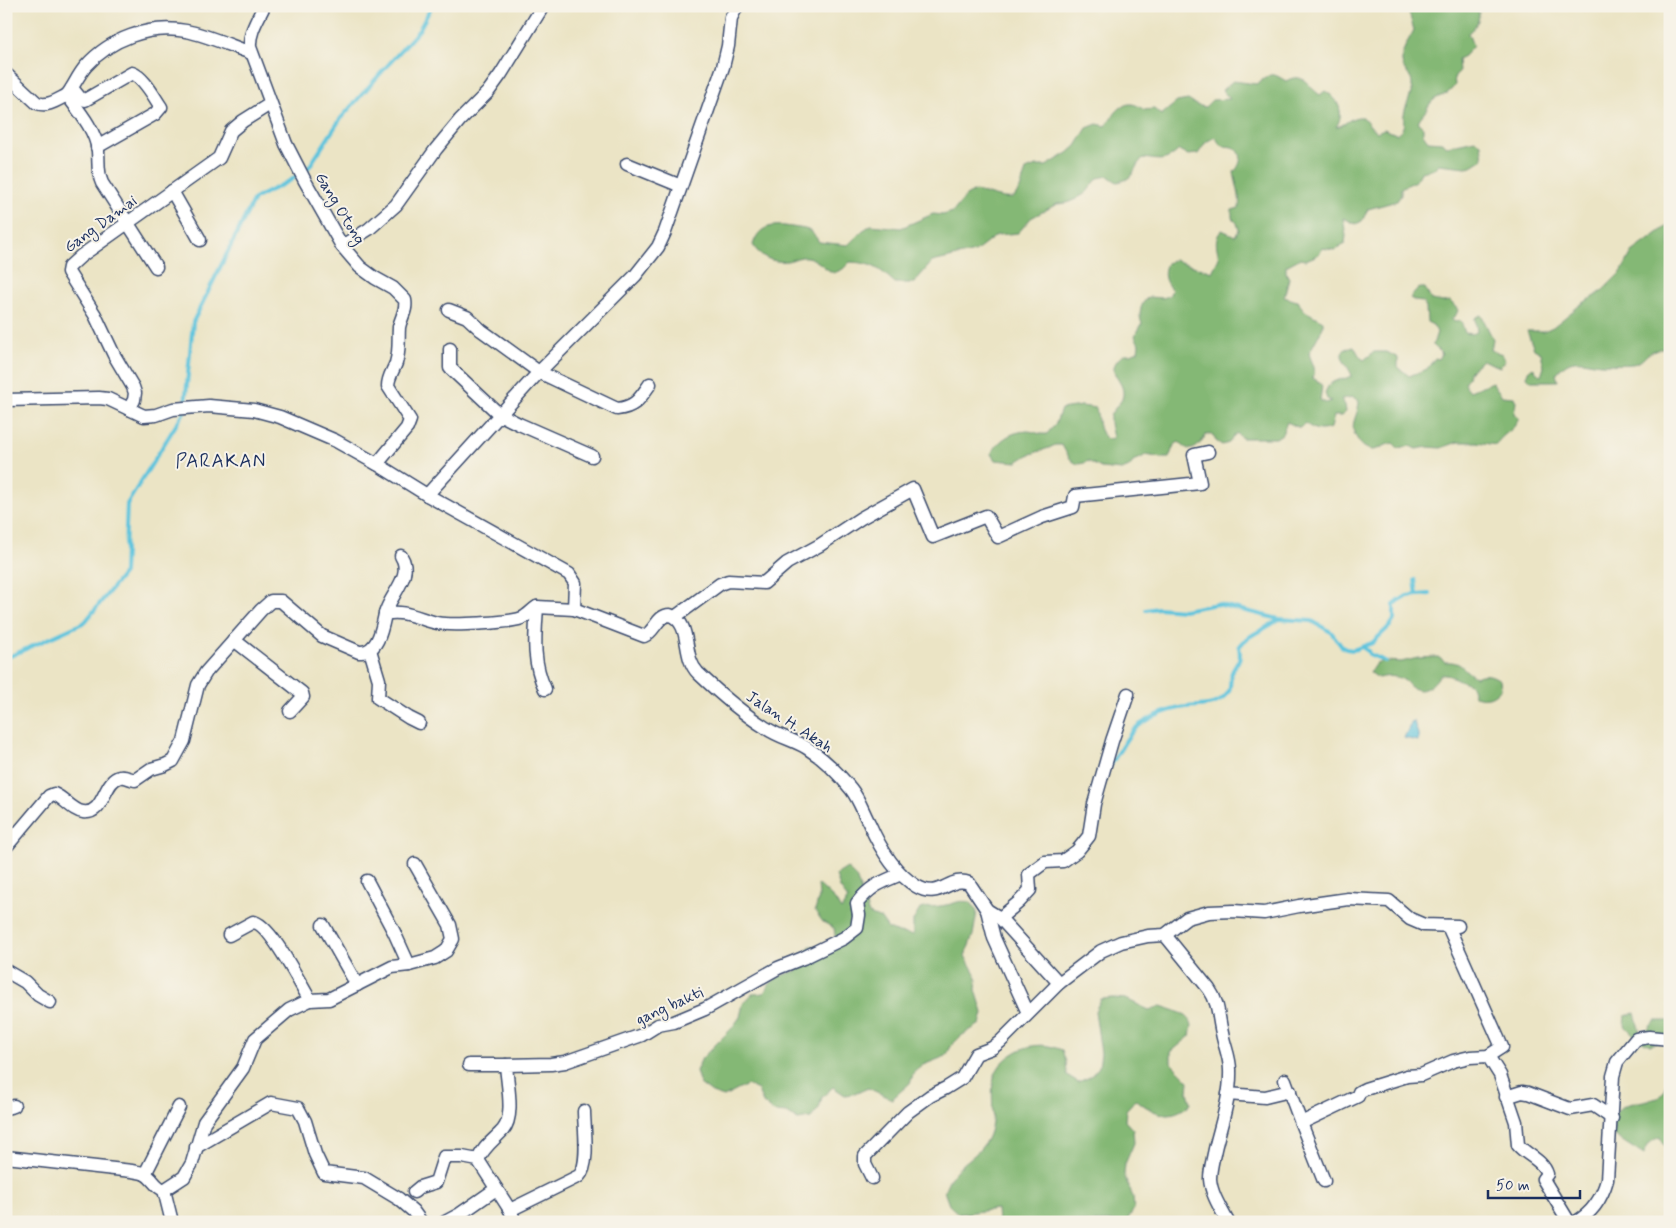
<svg xmlns="http://www.w3.org/2000/svg" width="1676" height="1228" font-family="Mynerve,sans-serif">
  <style>
    .forest { fill: #84b874; stroke: #507469 }
    .water { fill: #5fc4dd; stroke: #3d7a9e }
    .lines { fill: none; stroke-linecap: round; stroke-linejoin: round }
    .stream { stroke: #5fc4dd; stroke-width: 4 }
    .minor-casing { stroke: #3a4a6d; stroke-width: 15 }
    .minor { stroke: #fff; stroke-width: 12 }
    .labels { text-anchor: middle; stroke-width: 4; stroke-linejoin: round; paint-order: stroke }
    .street-label { font-size: 16px; fill: #1b2f5e; stroke: #f7f3e8 }
    .quarter-label { font-size: 19px; letter-spacing: 1px; fill: #1b2f5e; stroke: #f7f3e8 }
  </style>
  <rect width="100%" height="100%" fill="#f7f3e8"/>
  <filter id="ink" filterUnits="userSpaceOnUse"><feTurbulence type="fractalNoise" baseFrequency=".02" numOctaves="2"/><feDisplacementMap in="SourceGraphic" scale="10" xChannelSelector="R" yChannelSelector="G"/><feConvolveMatrix kernelMatrix="1 2 1 2 8 2 1 2 1" color-interpolation-filters="sRGB"/></filter>
  <filter id="wash" filterUnits="userSpaceOnUse"><feTurbulence type="fractalNoise" baseFrequency=".0096" numOctaves="4" result="noise"/><feDisplacementMap in="SourceGraphic" scale="20" xChannelSelector="R" yChannelSelector="G"/><feGaussianBlur stdDeviation="1.12" result="paint"/><feColorMatrix in="noise" values="0 0 0 0 0 0 0 0 0 0 0 0 0 0 0 0 0 1.4 0 .05"/><feComposite in="paint" operator="in"/></filter>
  <g filter="url(#wash)">
    <rect width="100%" height="100%" fill="#ebe4c5"/>
    <!-- forest -->
    <g class="forest">
      <path d="M1422,6H1477C1482,17 1477,26 1468,33L1473,46L1464,56L1458,59L1459,73L1454,77L1455,85C1446,97 1445,93 1435,99C1429,103 1428,108 1424,113C1421,117 1419,118 1418,123L1423,127V134L1428,141L1442,142L1447,146L1475,140L1481,144L1483,159L1472,166L1466,167L1438,164L1434,169L1421,172C1417,183 1410,183 1401,188V195L1397,201L1368,209L1362,221L1356,224L1343,218L1346,236L1345,243L1334,250L1322,248L1319,254L1313,257L1306,260L1299,259L1286,266V273L1289,278L1284,297L1297,301L1305,311L1323,321V327L1309,353C1311,363 1318,368 1312,378L1318,381L1322,386L1320,400L1326,403L1332,401L1327,399L1325,393C1331,377 1339,382 1352,376C1349,365 1330,351 1354,346L1360,357L1364,360L1374,352H1387L1398,358V367L1409,376L1427,369L1435,358L1439,359L1442,354L1433,345L1437,332L1433,325L1427,322L1426,308L1423,302L1415,301L1410,298L1419,288H1425L1431,300L1443,302L1450,301L1458,310L1456,315L1451,319L1455,322L1461,321L1465,333L1471,334L1477,332L1475,318L1481,315L1493,339L1491,350L1502,354L1505,360L1500,367L1482,360L1469,372L1468,378L1465,381L1466,386L1470,391L1492,382L1502,396L1514,397L1516,402L1514,414L1519,418C1513,433 1503,432 1496,445L1477,442H1458L1441,448L1428,447L1416,449L1410,446L1398,448L1393,443C1385,444 1380,449 1374,450C1368,450 1363,447 1360,443C1346,424 1358,420 1359,401L1353,397L1341,399L1345,405L1346,412L1341,416H1334L1331,428C1319,432 1314,430 1305,423L1300,428L1287,422L1282,434L1276,438H1242L1236,433L1229,443L1222,445L1216,441L1212,434L1206,435C1198,447 1192,456 1179,442L1174,445L1169,458H1162L1146,455L1133,462L1129,467L1122,470L1101,468L1088,461C1074,470 1068,456 1062,445H1055L1049,448L1028,455L1017,462L995,460L991,454C999,440 1010,432 1027,431C1034,431 1039,435 1047,434L1056,423L1061,409L1081,406L1096,408C1099,420 1096,430 1107,439L1113,438C1112,431 1108,421 1111,414C1114,408 1122,403 1123,395C1125,379 1101,372 1124,354H1131L1138,351L1139,344L1135,336L1142,324C1138,314 1140,305 1148,297L1162,298L1169,296L1172,290C1164,282 1162,273 1167,263L1174,260L1212,272L1219,258C1217,247 1213,239 1222,230L1235,236L1239,230L1237,223L1232,218V210L1239,208C1241,196 1236,185 1234,172C1241,165 1245,151 1232,147C1228,146 1224,147 1220,144C1218,142 1217,139 1215,137L1206,142L1198,154L1188,155L1179,150C1165,163 1160,160 1143,158C1131,170 1136,179 1117,182L1108,176L1098,178L1086,193L1076,199L1067,203L1057,204L1031,218L1018,233L997,235L975,252L932,262L914,283H895C879,268 872,263 850,262L843,269L834,273C824,269 818,259 807,257C799,256 794,260 787,261C772,263 760,257 753,245C759,225 773,224 792,227C797,228 803,228 808,230C813,233 816,237 819,242L848,245L862,231L871,225L901,228L933,214L943,215L953,212L966,196L975,191C989,193 1000,200 1014,198L1020,189L1026,170L1036,166H1046L1068,153L1076,146L1087,128L1097,124L1106,126C1116,111 1126,95 1144,110L1154,109L1161,115L1177,102L1188,100L1196,105L1205,107L1212,100L1230,99L1222,90L1233,81L1256,84C1272,75 1268,70 1286,81C1304,71 1307,86 1320,95L1325,91C1339,99 1345,114 1336,127C1347,125 1349,116 1363,117L1372,128L1377,132L1384,129L1396,134C1398,133 1401,130 1402,129C1405,124 1403,119 1404,114C1406,103 1413,95 1412,83C1411,75 1403,71 1402,62C1401,50 1409,40 1414,30L1409,13L1413,7Z"/>
      <path d="M1670,224V347C1664,348 1656,349 1651,352C1644,356 1642,363 1632,364C1623,365 1611,364 1601,364C1582,362 1571,354 1556,374L1558,381H1531L1527,377L1528,371L1533,367L1536,372L1541,376L1544,367L1541,353L1534,349L1527,331H1544L1553,327L1580,305L1601,292L1622,271L1632,252Z"/>
      <path d="M1438,657L1445,662C1463,661 1461,669 1475,677C1485,673 1491,674 1500,680L1501,688C1493,698 1486,699 1474,696C1471,681 1471,685 1459,680C1453,677 1447,674 1440,675C1433,685 1423,695 1411,687C1408,685 1407,682 1405,681C1397,675 1387,676 1378,678L1370,672L1376,663L1385,661L1401,662L1418,658Z"/>
      <path d="M847,868L856,877L869,914L881,919L888,929L899,933L913,935V921L920,909C931,906 937,907 946,905C958,903 956,900 971,902L977,912L973,935L965,956L977,977L976,990L983,1013L980,1024L961,1036L951,1046L946,1056L923,1065L914,1072L910,1083L892,1099L868,1088L857,1093L845,1095L833,1087L822,1097L819,1108L811,1118L798,1120L787,1113L774,1112L763,1103L758,1090L747,1085L724,1097L712,1093L700,1084L696,1071L702,1058L732,1028L740,1017L743,1004L752,994L764,993C773,977 779,976 796,971L810,946H824L836,942L834,928L823,922L815,911L819,897L818,884L835,900L841,910L848,899L840,888L836,875Z"/>
      <path d="M1113,998L1126,999L1149,1010L1161,1006L1173,1010L1186,1015L1192,1025L1190,1036L1171,1052V1063L1189,1081L1188,1092L1191,1103C1172,1121 1154,1115 1136,1099L1126,1110L1125,1121L1133,1130L1134,1143L1125,1164L1124,1175L1133,1197L1134,1209L1126,1222H998L997,1209L959,1214L949,1205L944,1191C946,1187 948,1181 951,1177C961,1162 979,1156 987,1139C1003,1107 975,1074 1018,1051C1033,1043 1047,1044 1062,1050L1066,1062L1067,1075L1078,1082L1090,1077L1099,1067L1101,1053L1095,1011L1101,999Z"/>
      <path d="M1635,1013L1641,1037L1655,1021H1670V1043L1660,1042L1650,1045L1638,1039L1625,1026L1626,1015Z"/>
      <path d="M1670,1075V1149L1664,1145L1660,1137C1650,1141 1647,1145 1644,1155L1613,1135L1614,1115L1620,1108L1629,1104L1658,1098L1665,1090Z"/>
    </g>
    <!-- water -->
    <path class="water" d="M1412,721L1414,722L1418,734V741L1404,738Z"/>
    <g class="lines">
      <!-- stream -->
      <g class="stream">
        <path d="M185,405L193,322L254,199L291,180L309,167L341,118L419,30L432,6"/>
        <path d="M1415,580L1417,595"/>
        <path d="M1146,610L1158,608L1183,610L1217,604L1279,619L1312,621L1331,632L1342,647L1346,649L1353,650L1372,643L1390,626L1394,620V605L1399,601L1407,596L1430,594"/>
        <path d="M1362,647L1368,651L1369,654L1385,661"/>
        <path d="M6,658L85,622L124,573L127,504L184,412"/>
        <path d="M1109,767C1120,753 1126,734 1141,724C1152,717 1168,710 1180,708C1198,704 1218,710 1229,691C1231,685 1230,677 1232,672C1237,661 1242,661 1239,647C1249,633 1266,630 1279,619"/>
      </g>
    </g>
  </g>
  <g filter="url(#ink)">
    <g class="lines">
      <defs>
        <g id="minor">
          <path d="M264,6C258,19 249,32 250,47L286,144L305,181L342,246L360,267L375,278L393,288L405,300C407,311 401,317 399,327C398,340 400,350 396,363C393,371 388,377 388,386L410,420L407,428L377,464"/>
          <path d="M6,74L37,103C48,107 57,100 67,95C79,111 96,131 98,151C99,163 97,172 102,183L156,267"/>
          <path d="M72,88L80,98L85,100L132,73C144,77 154,97 161,107L155,114L97,147"/>
          <path d="M67,95C74,86 78,75 86,66C110,39 149,24 186,31C207,35 231,46 251,53"/>
          <path d="M627,164L681,186"/>
          <path d="M172,191L200,240"/>
          <path d="M342,246L369,229L396,205L436,149L460,120L488,92L501,74L543,6"/>
          <path d="M449,310L467,317L481,330L539,372L617,409C636,407 640,398 650,384"/>
          <path d="M450,349V368L499,414L519,424L592,456"/>
          <path d="M6,400L99,398L108,399L144,416L156,415L173,409L209,406L254,410L280,417L336,441L377,464L427,495L569,574L575,583L574,609"/>
          <path d="M129,409L134,400L135,393L133,387L114,355L95,315L68,272L69,267L81,256L219,158L231,131L243,121L270,104"/>
          <path d="M427,495L539,372L635,276L658,247L665,232L723,67L728,46L731,18L737,6"/>
          <path d="M537,607C535,637 532,661 545,689"/>
          <path d="M385,614C390,594 414,576 401,556"/>
          <path d="M675,617L720,584L728,581L764,583L787,563L820,545L861,518L913,489L933,537L986,516L998,537L1042,517L1073,507L1075,496L1200,483L1194,455L1208,452"/>
          <path d="M234,640L302,693L303,697L290,711"/>
          <path d="M370,650L379,680L378,698L409,718L419,723"/>
          <path d="M6,847L49,796L54,794C64,798 73,811 83,812C105,815 103,780 120,777C125,776 130,779 135,780L151,769L165,765L173,761L184,741L198,685L206,672L261,610L271,601H281L322,636L359,652C378,654 382,628 385,614C404,609 419,619 437,623C451,626 509,623 522,618C527,616 532,610 537,607L574,609L644,636C655,632 657,615 670,615C693,624 681,656 698,673C719,693 742,713 766,728C779,737 794,740 807,748C823,758 839,774 851,789C859,799 863,812 869,823C879,846 893,872 916,886C941,901 949,875 969,883L987,910L1000,918L1059,983"/>
          <path d="M367,881L394,932L409,965"/>
          <path d="M987,910L994,938L1028,1013"/>
          <path d="M1000,918L1019,902L1030,890L1029,874L1045,862L1063,861L1077,851L1089,836L1094,804L1112,741L1128,694"/>
          <path d="M323,925L357,985"/>
          <path d="M1165,935L1209,989C1219,1003 1218,1016 1222,1033C1224,1045 1230,1057 1230,1070C1231,1096 1221,1124 1215,1149C1213,1159 1210,1169 1210,1179C1211,1194 1221,1209 1228,1222"/>
          <path d="M6,971L25,982L38,995L50,1002"/>
          <path d="M310,1000L329,999L392,967L409,965L435,958L446,951L453,939L450,925L415,864"/>
          <path d="M1488,1056L1500,1075L1516,1122L1518,1145C1526,1155 1543,1160 1547,1174L1543,1179L1569,1222"/>
          <path d="M469,1065H506"/>
          <path d="M1285,1080L1301,1123"/>
          <path d="M1228,1094L1265,1097L1290,1091"/>
          <path d="M1506,1097L1522,1092L1528,1093L1570,1109L1593,1105L1612,1118"/>
          <path d="M6,1108L14,1106"/>
          <path d="M196,1147L271,1103L298,1108L305,1121L315,1154L324,1173L364,1178L399,1199L413,1211L421,1222"/>
          <path d="M6,1157L132,1171C136,1172 141,1172 145,1174C153,1178 154,1186 164,1190L172,1222"/>
          <path d="M478,1160C483,1147 494,1140 503,1130C515,1116 507,1083 506,1065L551,1064L565,1062L642,1035L658,1025L674,1022L705,1009L778,968L803,958L844,938L857,928L859,915L857,903C872,885 880,883 901,874"/>
          <path d="M145,1174L179,1107"/>
          <path d="M872,1178L865,1164V1156L908,1112L930,1096L946,1088L962,1078L976,1054L992,1048L1000,1042L1059,983L1101,951L1121,942L1148,936L1165,935L1187,918L1209,912L1233,911L1264,913L1299,906L1348,899L1389,901L1410,919L1424,925L1458,926"/>
          <path d="M1324,1181L1301,1123L1358,1096L1359,1092L1365,1089L1407,1076L1421,1075L1453,1061L1470,1057L1488,1056L1502,1047L1448,926"/>
          <path d="M164,1190L184,1177L192,1163L204,1122L243,1068L255,1039L289,1010L310,1000C300,984 270,923 253,922L229,935"/>
          <path d="M414,1192L420,1187L436,1182L444,1157H462L478,1160L510,1210L515,1222"/>
          <path d="M510,1210L579,1176C590,1165 584,1127 584,1111"/>
          <path d="M445,1222L460,1214L496,1189"/>
          <path d="M1576,1222C1592,1213 1602,1198 1607,1180L1613,1076L1617,1062L1636,1039L1649,1037L1670,1039"/>
        </g>
      </defs>
      <!-- minor casing -->
      <use href="#minor" class="minor-casing"/>
      <!-- minor -->
      <use href="#minor" class="minor"/>
    </g>
  </g>
  <g class="labels">
    <!-- street labels -->
    <g class="street-label">
      <text transform="translate(341 208) rotate(59)" y="6">Gang Otong</text>
      <text transform="translate(100 223) rotate(-36)" y="6">Gang Damai</text>
      <text transform="translate(790 721) rotate(33)" y="6">Jalan H. Akah</text>
      <text transform="translate(669 1005) rotate(-24)" y="6">gang bakti</text>
    </g>
    <!-- quarter labels -->
    <g class="quarter-label">
      <text x="221" y="467">PARAKAN</text>
    </g>
  </g>
  <!-- margin -->
  <rect width="1676" height="1228" fill="none" stroke="#f7f3e8" stroke-width="25"/>
  <!-- scale -->
  <path d="M1488 1190v8h92v-8" fill="none" stroke="#1b2f5e" stroke-width="2.5"/>
  <text x="1496" y="1190" font-size="15" fill="#1b2f5e" stroke="#f7f3e8" stroke-width="4" paint-order="stroke">50 m</text>
</svg>
